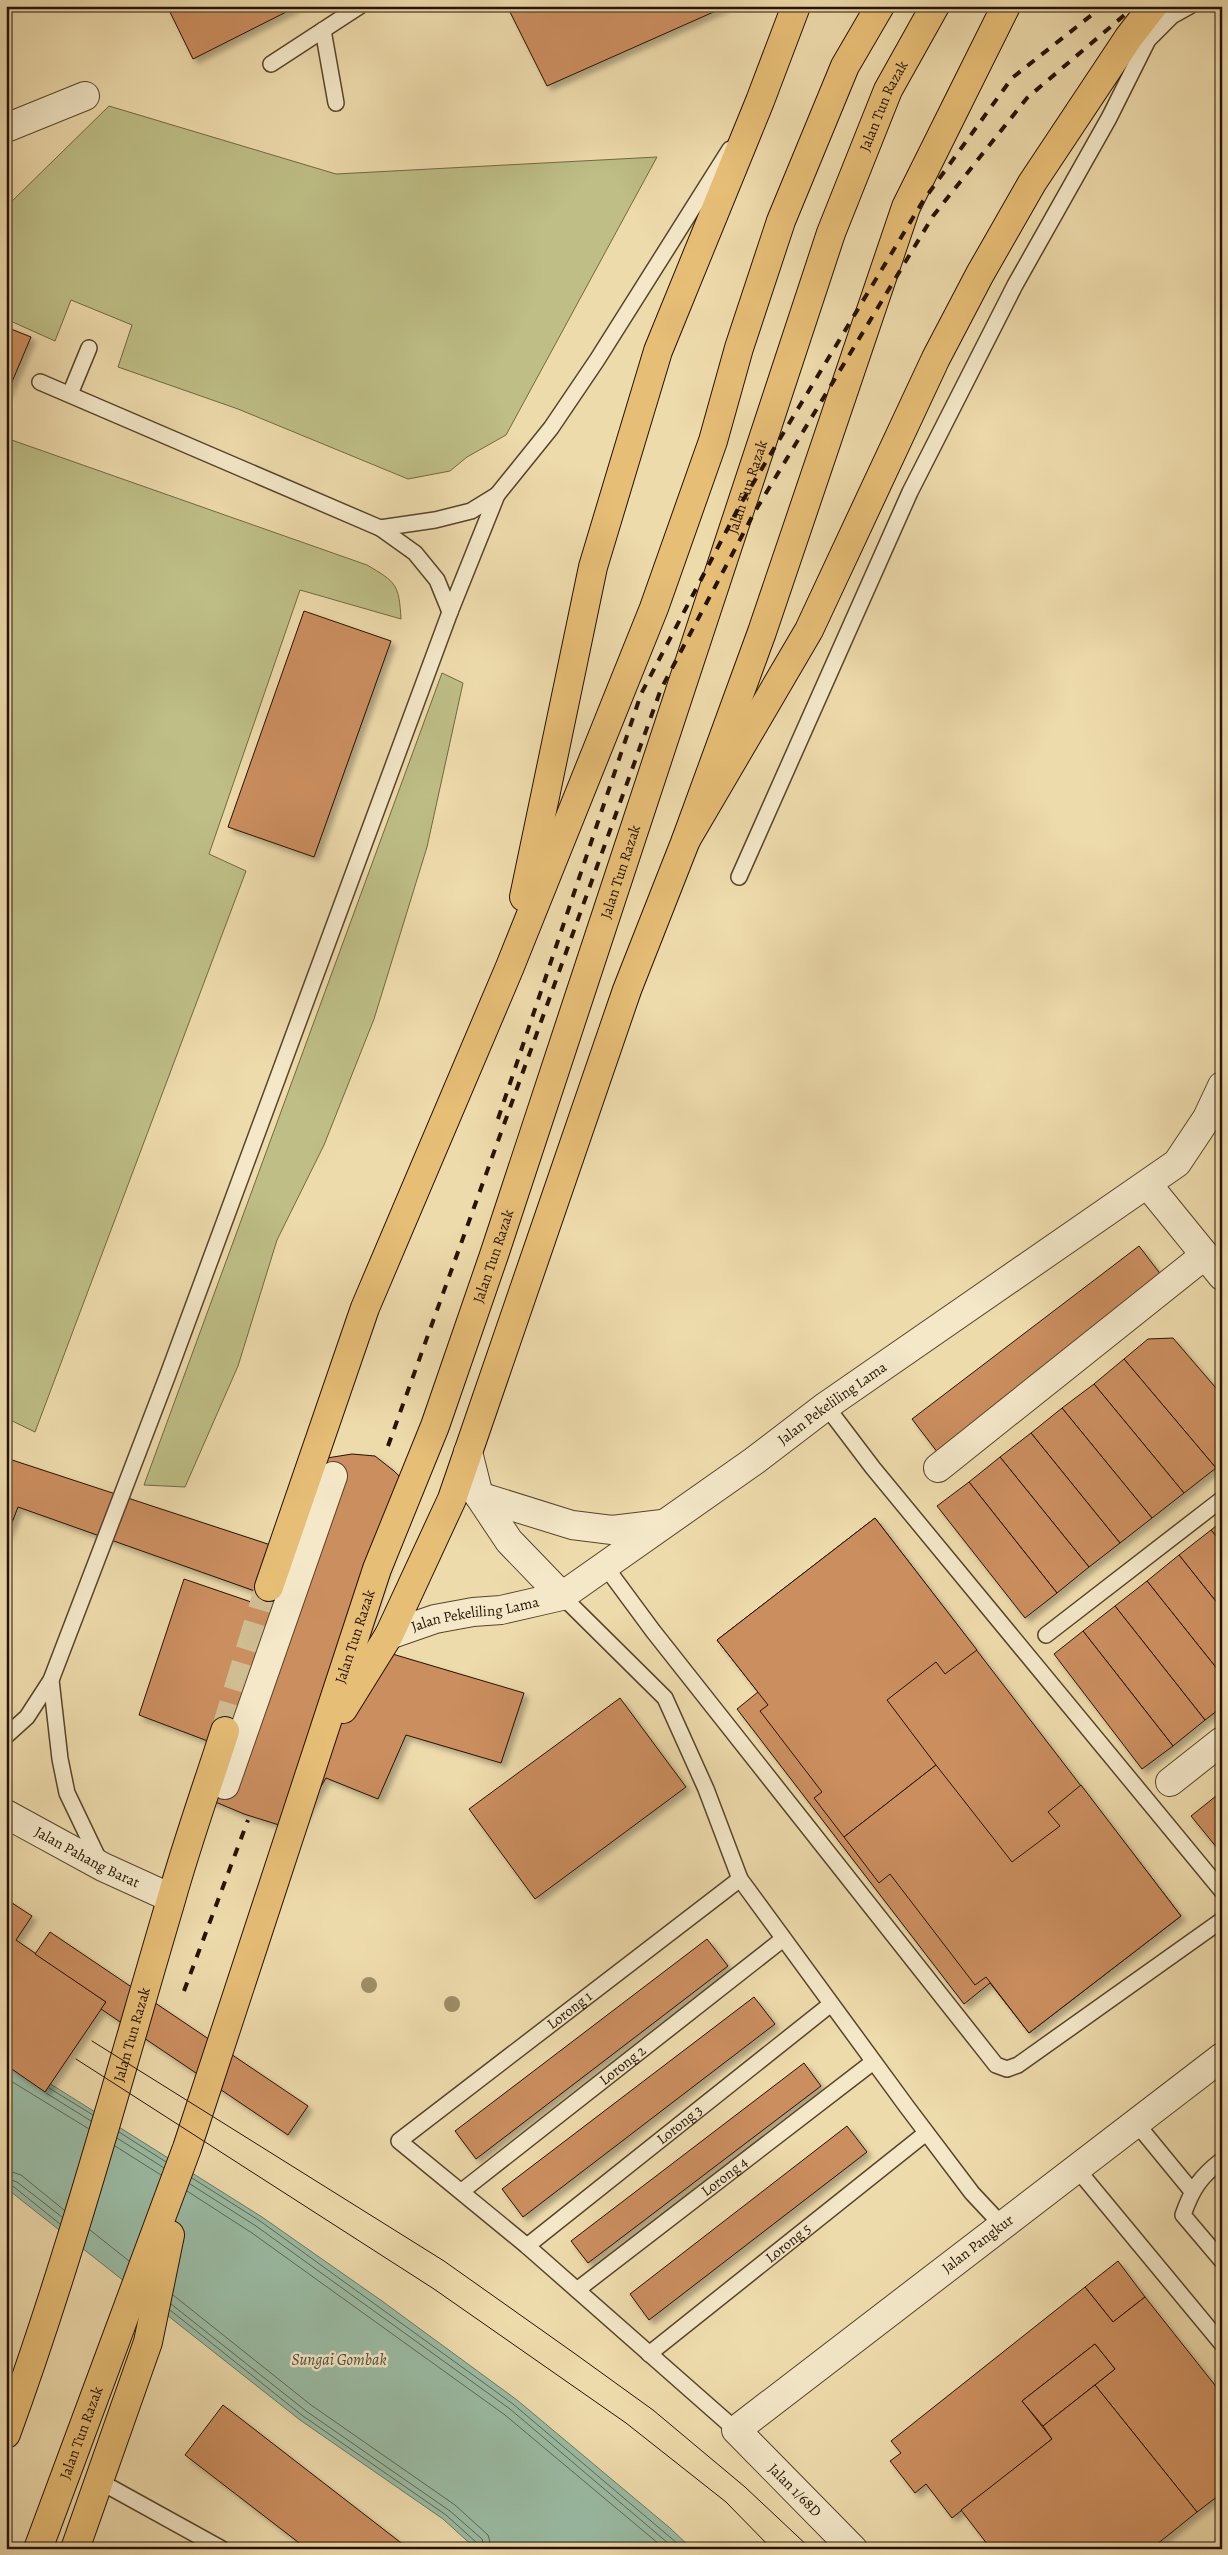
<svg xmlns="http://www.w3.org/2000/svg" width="1228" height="2555" font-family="Alegreya,serif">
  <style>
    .green { fill: #bebe86; stroke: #726843 }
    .water { fill: #9abca5; stroke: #6c7863 }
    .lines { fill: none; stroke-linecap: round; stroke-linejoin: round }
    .shore { stroke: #606752; stroke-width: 1 }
    .building { fill: #cb8e5f; stroke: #261200; filter: url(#shadow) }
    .primary-tunnel { stroke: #d0bd92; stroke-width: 28; stroke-dasharray: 28 14; stroke-linecap: butt }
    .lane-casing { stroke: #58442b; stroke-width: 18 }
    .street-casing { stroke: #58442b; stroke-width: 30 }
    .primary-casing { stroke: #261200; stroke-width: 30 }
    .highway-casing { stroke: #261200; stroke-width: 30 }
    .lane { stroke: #f4e8c9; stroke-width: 15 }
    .street { stroke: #f4e8c9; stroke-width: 28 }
    .primary { stroke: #e7be76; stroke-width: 28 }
    .highway { stroke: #e7be76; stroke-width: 28 }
    .tram { stroke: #261200; stroke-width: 1 }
    .rail { stroke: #261200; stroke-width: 4; stroke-dasharray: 9 9; stroke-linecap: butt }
    .tree { fill: #9d8d67 }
    .labels { text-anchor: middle; stroke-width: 5; stroke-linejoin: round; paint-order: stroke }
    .street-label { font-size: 15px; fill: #261200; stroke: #f4e8c9 }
    .water-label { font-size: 16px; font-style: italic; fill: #4f4e3a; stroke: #f4e8c9 }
  </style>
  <defs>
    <filter id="shadow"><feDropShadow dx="4.5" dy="4.5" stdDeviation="2.5" flood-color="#0004"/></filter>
  </defs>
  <rect width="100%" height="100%" fill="#eedbac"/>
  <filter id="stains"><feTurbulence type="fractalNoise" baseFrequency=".004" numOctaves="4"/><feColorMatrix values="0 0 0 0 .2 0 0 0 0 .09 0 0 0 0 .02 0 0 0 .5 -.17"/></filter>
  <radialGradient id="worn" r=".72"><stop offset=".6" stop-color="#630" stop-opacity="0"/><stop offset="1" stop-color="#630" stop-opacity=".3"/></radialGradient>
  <!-- green -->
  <g class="green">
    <path d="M109,106L336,174L657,157L506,435L467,457L450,471L408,479L238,409L118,367L132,325L71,300L55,341L6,319V207Z"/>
    <path d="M6,438L367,565C396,582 399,584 401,619L300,590L209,854L246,871L35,1432L6,1418Z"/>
    <path d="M442,673L463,683L427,847L374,1019L324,1145L277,1240L238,1366L185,1487L144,1485Z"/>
  </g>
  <!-- water -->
  <path class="water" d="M6,2056L262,2217L382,2301L517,2400L670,2528L692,2549H476L443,2519L300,2420L6,2188Z"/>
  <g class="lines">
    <!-- shore -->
    <g class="shore">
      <path d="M6,2078L89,2129"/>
      <path d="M49,2088L93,2115"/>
      <path d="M46,2093L91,2121"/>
      <path d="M119,2132L166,2162"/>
      <path d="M117,2138L164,2168"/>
      <path d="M115,2146L161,2175"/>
      <path d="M6,2170L21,2175L64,2210"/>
      <path d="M6,2178L17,2182L62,2217"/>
      <path d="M192,2178L260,2221L513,2404L684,2549"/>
      <path d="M6,2184L14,2187L60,2224"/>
      <path d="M190,2184L256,2226L510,2409L675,2549"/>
      <path d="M187,2191L252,2233L505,2415L665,2549"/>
      <path d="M90,2230L129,2261"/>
      <path d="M173,2295L311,2405L455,2505L488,2535L492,2549"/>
      <path d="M171,2304L306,2411L450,2511L482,2539L485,2549"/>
      <path d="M170,2310L303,2416L446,2515L477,2543L479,2549"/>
    </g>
  </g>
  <!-- building -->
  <g class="building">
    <path d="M167,6H298L193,59Z"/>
    <path d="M507,6H727L547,86Z"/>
    <path d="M6,327L31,337L6,396Z"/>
    <path d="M304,611L391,641L314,857L228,827Z"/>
    <path d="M1139,1246L1165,1280L938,1453L912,1419Z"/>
    <path d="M1173,1338L1222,1395V1463L1216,1468L1124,1359L1148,1339Z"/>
    <path d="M1124,1359L1216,1468L1184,1493L1094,1384Z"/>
    <path d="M1094,1384L1184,1493L1152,1518L1062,1408Z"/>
    <path d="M1062,1408L1152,1518L1120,1543L1031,1433Z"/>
    <path d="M1031,1433L1120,1543L1089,1567L1000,1457Z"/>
    <path d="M352,1454L375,1456L394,1471L409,1486L362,1645L524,1693L501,1763L406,1735L378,1799L326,1778L295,1830L244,1814L206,1798L213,1743L139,1715L184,1579L260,1605L289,1551L327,1458Z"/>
    <path d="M1000,1457L1089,1567L1057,1593L969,1482Z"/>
    <path d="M6,1458L289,1551L266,1595L18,1507L13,1520L6,1517Z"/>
    <path d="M969,1482L1057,1593L1025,1618L937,1506Z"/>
    <path d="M6,1517L13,1520L6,1537Z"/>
    <path d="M875,1518L1181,1916L1029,2033L990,1983L964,2004L737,1709L758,1692L717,1640Z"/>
    <path d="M875,1518L977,1650L945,1674L936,1662L887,1700L936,1765L844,1837L814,1798L822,1792L760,1711L768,1705L717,1640Z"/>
    <path d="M1222,1521V1543L1211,1530Z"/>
    <path d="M1211,1530L1222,1543V1609L1179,1555Z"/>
    <path d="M1179,1555L1222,1609V1675L1147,1581Z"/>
    <path d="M1147,1581L1222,1675V1707L1205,1720L1115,1606Z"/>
    <path d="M1115,1606L1205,1720L1173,1746L1083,1631Z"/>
    <path d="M1083,1631L1173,1746L1142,1769L1054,1654Z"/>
    <path d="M620,1698L686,1787L535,1899L469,1809Z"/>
    <path d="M936,1765L1012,1862L1060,1826L1048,1812L1081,1785L1181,1916L1029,2033L986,1977L975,1985L890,1874L879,1883L844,1837Z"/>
    <path d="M1221,1792L1222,1793V1854L1191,1816Z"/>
    <path d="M6,1899L32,1916L16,1940L106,2002L45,2092L6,2065Z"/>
    <path d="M50,1932L308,2106L288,2135L101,2009L106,2002L35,1954Z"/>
    <path d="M707,1939L728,1966L476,2159L455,2131Z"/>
    <path d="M754,1997L775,2024L523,2217L502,2189Z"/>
    <path d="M804,2063L821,2086L588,2263L571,2241Z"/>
    <path d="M847,2126L867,2152L649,2320L630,2294Z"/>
    <path d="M1118,2261L1145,2297L1113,2322L1085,2287Z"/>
    <path d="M1085,2287L1113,2322L1145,2297L1222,2394V2493L1197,2512L1095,2385L1115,2369L1095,2344L1022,2401L1052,2439L952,2518L926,2484L915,2493L890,2461L901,2453L891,2441Z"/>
    <path d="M1095,2344L1115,2369L1043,2426L1022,2401Z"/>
    <path d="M1095,2385L1197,2512L1151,2549H991L961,2510L1052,2439L1043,2426Z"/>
    <path d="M223,2405L409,2549H307L185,2455Z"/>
  </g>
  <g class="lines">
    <!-- primary-tunnel -->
    <path class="primary-tunnel" d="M225,1731L269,1587"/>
    <defs>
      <g id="lane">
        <path d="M323,30L336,103"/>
        <path d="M271,64L360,6"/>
        <path d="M40,382L380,528L415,553L437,580L450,612"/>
        <path d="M70,394L89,348"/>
        <path d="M380,528L435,520L471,511L497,495"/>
        <path d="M739,877L910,492L1015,285L1109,118L1148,40L1172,16L1190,6"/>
        <path d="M826,1406L873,1468L1222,1891"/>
        <path d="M605,1566L653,1631L996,2065L1007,2069L1018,2065L1222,1920"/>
        <path d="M562,1596L665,1698L706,1789L740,1879L907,2107L972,2193L1001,2224"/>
        <path d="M1046,1635L1222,1499"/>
        <path d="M51,1680L60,1759L67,1793L100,1862"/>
        <path d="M6,1736L27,1717L51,1680L167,1377L450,612L497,495L551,428L597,360L730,149"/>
        <path d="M1136,2123L1191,2190"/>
        <path d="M1222,2160C1200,2177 1192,2189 1183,2215L1222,2261"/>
        <path d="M1077,2169L1222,2344"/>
        <path id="s1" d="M462,2191L783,1939"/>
        <path id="s2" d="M527,2246L831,2004"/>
        <path id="s3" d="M577,2290L873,2062"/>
        <path id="s4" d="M649,2354L926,2133"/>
        <path id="s5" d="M736,2430L527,2246L399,2141L740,1879"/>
        <path d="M99,2481L222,2549"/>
      </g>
      <g id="street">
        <path d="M6,128L85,96"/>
        <path d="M1148,1185L1222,1276"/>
        <path d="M468,1452L479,1496L509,1541L562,1596"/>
        <path d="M938,1468L1205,1255"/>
        <path d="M479,1496L572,1525L612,1530L662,1524"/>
        <path id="s6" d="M389,1635L435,1619L473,1612L501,1610L562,1596L754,1461L826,1406L1177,1163L1207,1118L1222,1086"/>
        <path d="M1170,1782L1222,1741"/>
        <path d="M225,1785L333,1476"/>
        <path id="s7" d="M6,1814L103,1867L171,1898"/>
        <path id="s8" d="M853,2549L736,2430C897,2305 1059,2181 1222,2057"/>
      </g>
      <g id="primary">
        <path d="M524,897L593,567L658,351L760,101L796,6"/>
        <path d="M269,1587L365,1308L509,969L654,608L713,441L739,348L781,221L845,66L880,6"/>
        <path d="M343,1709L389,1635L452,1499L627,990L686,840L762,632L906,207L1006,6"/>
        <path id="s9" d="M6,2434C70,2259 118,2079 171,1900C187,1843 207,1787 225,1731"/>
        <path id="s10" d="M38,2549L187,2148L377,1569L435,1426L494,1255L831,233L888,90L935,6"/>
        <path d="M75,2549L148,2342L170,2235"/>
      </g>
      <path id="highway" d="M686,840L809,630L936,358L980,274L1032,183L1129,37L1153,6"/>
    </defs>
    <!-- lane casing -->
    <use href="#lane" class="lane-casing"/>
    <!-- street casing -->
    <use href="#street" class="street-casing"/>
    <!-- primary casing -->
    <use href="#primary" class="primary-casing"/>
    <!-- highway casing -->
    <use href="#highway" class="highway-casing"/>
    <!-- lane -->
    <use href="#lane" class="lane"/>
    <!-- street -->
    <use href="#street" class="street"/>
    <!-- primary -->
    <use href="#primary" class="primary"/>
    <!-- highway -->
    <use href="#highway" class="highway"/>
    <!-- tram -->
    <g class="tram">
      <path d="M92,2041L444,2261L574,2353L653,2410L745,2487L811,2549"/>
      <path d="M76,2059L434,2289L626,2423L726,2502L772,2549"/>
    </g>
    <!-- rail -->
    <g class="rail">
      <path d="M498,1119L641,694L740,505L923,201L1012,78L1103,6"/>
      <path d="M388,1446L661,689L754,513L933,216L1027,98L1135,6"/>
      <path d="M184,1991L248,1820"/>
    </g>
  </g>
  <!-- trees -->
  <g class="tree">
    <circle cx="369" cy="1985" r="8"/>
    <circle cx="452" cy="2004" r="8"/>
  </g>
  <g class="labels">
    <!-- street labels -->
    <g class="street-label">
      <text dy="5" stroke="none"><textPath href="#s10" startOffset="2586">Jalan Tun Razak</textPath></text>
      <text dy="5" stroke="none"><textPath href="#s10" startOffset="2181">Jalan Tun Razak</textPath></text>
      <text dy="5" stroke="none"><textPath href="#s10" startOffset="1776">Jalan Tun Razak</textPath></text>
      <text dy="5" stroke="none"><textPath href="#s10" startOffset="1371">Jalan Tun Razak</textPath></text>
      <text dy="5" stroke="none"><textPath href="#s6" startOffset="510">Jalan Pekeliling Lama</textPath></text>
      <text dy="5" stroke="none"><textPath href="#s6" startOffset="89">Jalan Pekeliling Lama</textPath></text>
      <text dy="5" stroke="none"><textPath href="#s10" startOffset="966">Jalan Tun Razak</textPath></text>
      <text dy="5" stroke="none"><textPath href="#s7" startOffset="92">Jalan Pahang Barat</textPath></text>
      <text dy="5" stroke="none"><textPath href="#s5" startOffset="659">Lorong 1</textPath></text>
      <text dy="5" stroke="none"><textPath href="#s9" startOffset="419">Jalan Tun Razak</textPath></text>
      <text dy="5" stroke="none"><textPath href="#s1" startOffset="204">Lorong 2</textPath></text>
      <text dy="5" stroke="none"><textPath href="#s2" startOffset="195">Lorong 3</textPath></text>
      <text dy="5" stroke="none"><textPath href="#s3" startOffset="186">Lorong 4</textPath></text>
      <text dy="5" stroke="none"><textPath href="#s8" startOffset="472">Jalan Pangkur</textPath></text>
      <text dy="5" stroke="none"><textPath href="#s4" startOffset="178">Lorong 5</textPath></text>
      <text dy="5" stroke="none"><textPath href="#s10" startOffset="124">Jalan Tun Razak</textPath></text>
      <text transform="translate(795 2490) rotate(45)" y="5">Jalan 1/68D</text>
    </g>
    <!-- water labels -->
    <g class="water-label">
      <text x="339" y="2365">Sungai Gombak</text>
    </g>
  </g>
  <!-- margin -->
  <rect width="1228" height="2555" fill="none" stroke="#eedbac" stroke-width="25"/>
  <rect x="8" y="8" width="1213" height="2540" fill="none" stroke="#261200" stroke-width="2.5"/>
  <rect x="12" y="12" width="1203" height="2530" fill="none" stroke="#261200"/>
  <rect width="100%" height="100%" filter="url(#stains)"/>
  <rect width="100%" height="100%" fill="url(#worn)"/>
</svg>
